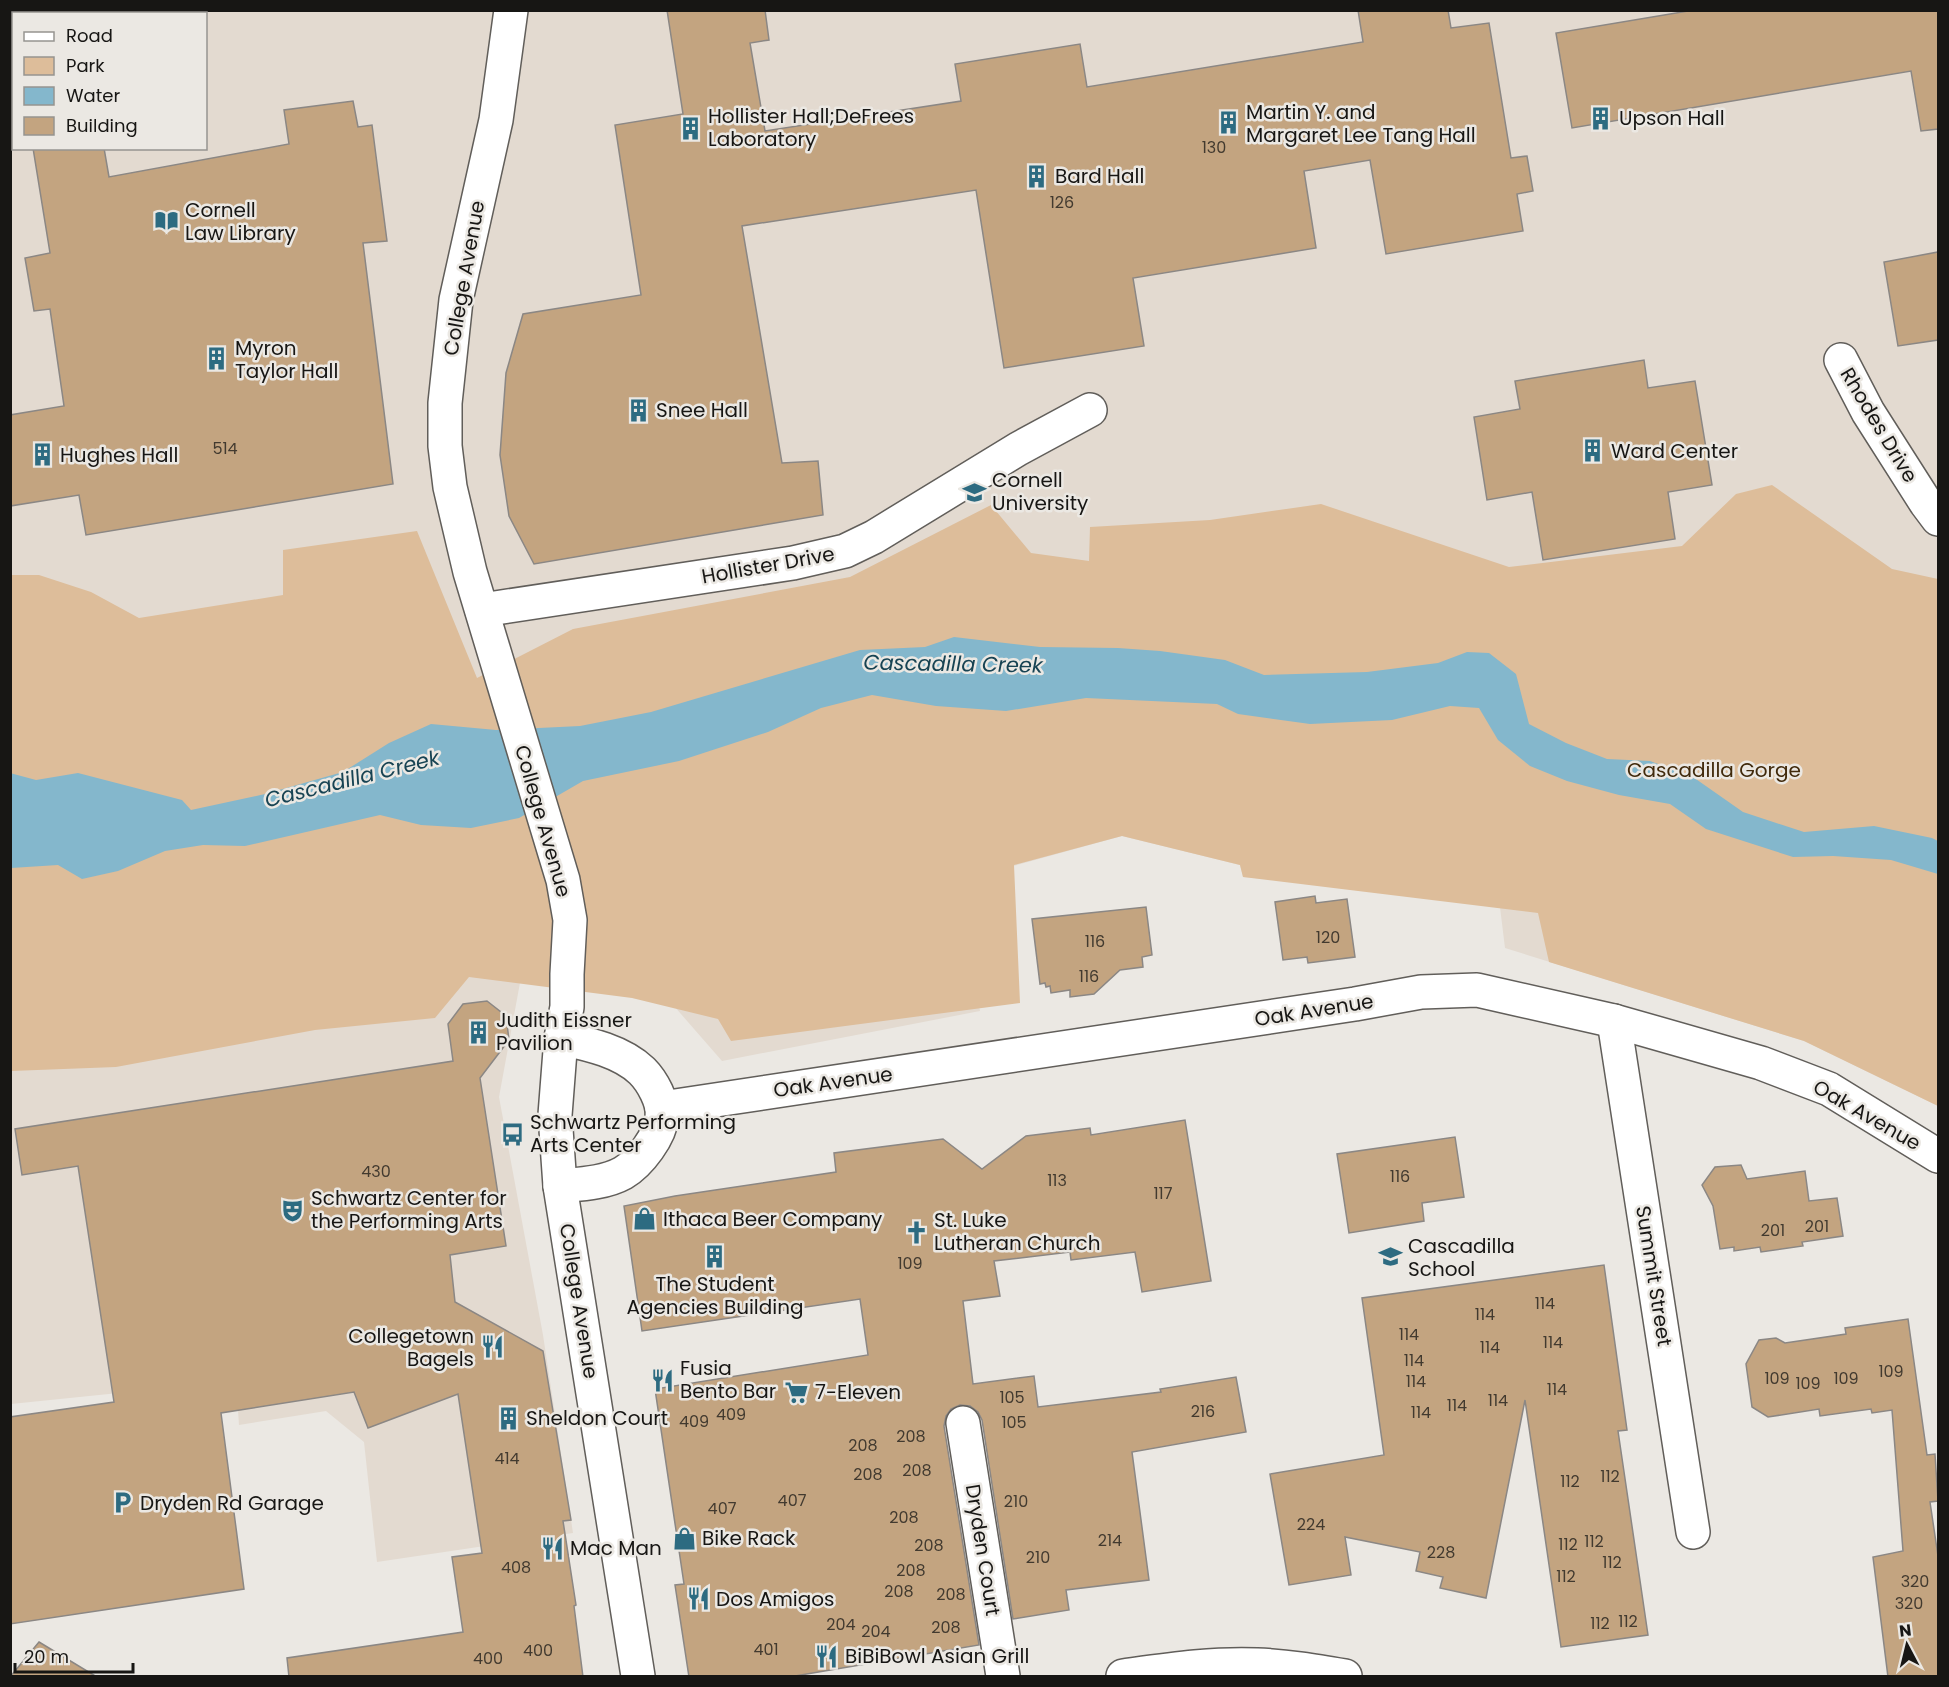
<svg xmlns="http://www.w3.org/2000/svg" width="1949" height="1687" font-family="Poppins,sans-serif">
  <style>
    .built { fill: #e3dad0; fill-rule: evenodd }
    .green { fill: #ddbd9a }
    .water { fill: #84b7cc }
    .building { fill: #c3a480; stroke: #8b8784; stroke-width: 1.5 }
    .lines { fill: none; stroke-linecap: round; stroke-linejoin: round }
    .minor-casing { stroke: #615e5a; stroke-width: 36 }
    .minor { stroke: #fff; stroke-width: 33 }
    .labels { text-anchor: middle; stroke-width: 5; stroke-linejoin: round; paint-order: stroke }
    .number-label { font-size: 16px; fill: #423a2f }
    .poi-label { font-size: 20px; fill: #171614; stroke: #ebe8e3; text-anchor: start }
    .street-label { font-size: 20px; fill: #171614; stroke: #ebe8e3 }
    .park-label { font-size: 20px; fill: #412a0c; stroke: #ebe8e3 }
    .water-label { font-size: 21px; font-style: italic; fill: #174353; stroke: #ebe8e3 }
  </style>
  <rect width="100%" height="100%" fill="#ebe8e3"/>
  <!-- built -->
  <path class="built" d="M10,11H1938V1106L1804,1041L1505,948L1499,899L1243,877L1240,865L1122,836L959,881L980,1011L722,1061L612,935L524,961L499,1097L543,1335L573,1533L377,1562L364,1442L326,1411L239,1425L236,1381L11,1404ZM14,14H206V148H14Z"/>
  <!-- green -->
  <path class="green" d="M1772,485L1892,569L1938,579V1106L1804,1041L1549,962L1538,913L1243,877L1240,865L1122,836L1014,865L1020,1003L731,1041L718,1019L632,998L469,977L435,1018L315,1030L116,1067L11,1071L10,575H39L91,592L139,618L283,595V550L417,531L477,678L573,629L850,577L991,505L1031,553L1089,561L1090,527L1210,520L1321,504L1509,567L1682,546L1736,494Z"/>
  <!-- water -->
  <path class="water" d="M954,637L1040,647L1118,648L1160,651L1225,660L1264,675L1367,672L1438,663L1467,652L1489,653L1516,674L1529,724L1566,743L1607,759L1650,761L1693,777L1743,812L1804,832L1874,826L1932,838L1938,841V874L1891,860L1833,856L1793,857L1706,829L1670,804L1619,795L1567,781L1530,766L1498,740L1479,708L1450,706L1392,720L1310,724L1238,714L1217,704L1086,698L1006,711L936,706L872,695L821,708L768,732L679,761L583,781L519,818L471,828L421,825L380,815L245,846L203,845L165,851L118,871L82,879L58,865L11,868L10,773L36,780L78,773L182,800L191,810L265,794L343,772L389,743L431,724L496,730L580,726L651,712L860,650L925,647Z"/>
  <!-- building -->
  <g class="building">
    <path d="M667,10H765L769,40L750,43L765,131L961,101L955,64L1080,44L1087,87L1363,42L1358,10H1448L1451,28L1489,23L1511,158L1527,156L1533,191L1517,194L1523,231L1386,254L1370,160L1304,171L1316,248L1133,278L1144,346L1004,368L976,190L742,226L782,463L818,461L823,515L534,564L509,516L500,455L506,373L523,314L641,295L615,125L683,114Z"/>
    <path d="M1694,10H1938V129L1921,131L1911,71L1572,128L1556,33Z"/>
    <path d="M353,101L358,127L372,125L387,241L363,243L393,484L86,535L79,495L10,506V415L64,406L50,309L34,311L25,258L50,253L33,148H104L109,177L289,144L284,110Z"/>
    <path d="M1938,252V340L1898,346L1884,262Z"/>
    <path d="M1644,360L1648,388L1695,381L1712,485L1668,492L1675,539L1543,560L1532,492L1487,500L1474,417L1520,409L1515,381Z"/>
    <path d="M1315,896L1316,903L1347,899L1355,957L1308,963L1307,957L1283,960L1275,902Z"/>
    <path d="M1146,907L1152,955L1142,957L1143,967L1120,970L1094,994L1070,997V990L1051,993L1050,986L1046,987L1045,983L1040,984L1032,919Z"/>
    <path d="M487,1001L506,1016L509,1040L480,1078L506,1246L450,1255L455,1302L543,1351L571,1520L563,1521L576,1605L574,1606L583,1677H289L287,1658L463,1632L452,1557L482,1553L458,1394L368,1428L354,1392L221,1413L244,1589L10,1624V1417L114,1402L78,1166L22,1175L15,1129L453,1061L448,1024L463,1004Z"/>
    <path d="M1185,1120L1211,1281L1142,1292L1135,1252L1071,1260L1070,1252L994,1261L1000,1296L963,1301L973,1384L1034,1376L1038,1407L1161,1392L1160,1389L1236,1377L1246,1432L1132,1452L1149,1580L1066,1590L1069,1610L1013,1619L982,1420L978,1412L970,1406L960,1405L951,1409L946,1416L944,1426L979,1645L789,1677H689L675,1585L684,1584L655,1389L868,1355L860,1299L642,1331L624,1206L675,1196L836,1172L834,1153L943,1139L982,1169L1026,1136L1090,1128L1091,1135Z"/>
    <path d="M1455,1137L1464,1197L1422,1203L1424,1221L1349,1233L1337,1154Z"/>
    <path d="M1741,1165L1747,1179L1805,1171L1809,1201L1837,1198L1843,1236L1802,1242L1803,1246L1761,1252L1760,1247L1734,1251V1247L1720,1249L1713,1206L1702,1185L1715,1167Z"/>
    <path d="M1604,1265L1627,1430L1618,1431L1648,1635L1561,1647L1525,1400L1486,1598L1440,1588L1443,1577L1416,1571L1420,1552L1345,1537L1351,1575L1289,1585L1270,1474L1384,1455L1362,1298Z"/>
    <path d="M1908,1319L1927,1455L1935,1454L1938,1501L1930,1502L1938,1556V1677H1888L1873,1557L1903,1551L1892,1410L1872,1413L1871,1409L1820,1416L1819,1409L1768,1417L1752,1407L1746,1364L1759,1340L1776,1338L1785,1343L1846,1334L1845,1328Z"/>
    <path d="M39,1642L97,1677H10Z"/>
  </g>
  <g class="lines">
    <defs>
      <g id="minor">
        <path d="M511,10L496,120L456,300L445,403V446L450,487L470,572L563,880L570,920L567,974V1007L561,1038L555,1115L560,1186L638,1676"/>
        <path d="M1841,360L1868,412L1926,503L1938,519"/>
        <path d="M482,610L793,563L845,551L874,537L1018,449L1090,410"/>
        <path d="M1614,1021L1693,1532"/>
        <path d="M662,1108L1355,1004L1421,992L1477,990L1614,1021L1761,1063L1829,1089L1938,1156"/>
        <path d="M560,1186C581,1184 605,1183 623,1173C640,1163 660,1136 662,1117C664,1102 652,1081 642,1071C621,1051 588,1044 561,1038"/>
        <path d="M963,1423L1003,1676"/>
        <path d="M1123,1676C1167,1670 1213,1663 1257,1665C1287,1666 1316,1671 1345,1676"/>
      </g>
    </defs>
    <!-- minor casing -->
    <use href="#minor" class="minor-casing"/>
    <!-- minor -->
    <use href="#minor" class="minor"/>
  </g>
  <!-- icons -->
  <defs>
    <symbol id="building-bare" viewBox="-9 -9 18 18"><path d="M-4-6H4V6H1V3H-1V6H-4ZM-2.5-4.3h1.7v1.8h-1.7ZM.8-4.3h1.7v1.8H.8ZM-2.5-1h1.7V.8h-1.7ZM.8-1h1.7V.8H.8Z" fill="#2d6b81" stroke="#ebe8e3" stroke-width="2.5" paint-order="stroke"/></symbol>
    <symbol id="library-bare" viewBox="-9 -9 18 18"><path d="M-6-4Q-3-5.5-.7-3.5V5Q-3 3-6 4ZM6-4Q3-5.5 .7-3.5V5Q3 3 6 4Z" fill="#2d6b81" stroke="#ebe8e3" stroke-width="2.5" paint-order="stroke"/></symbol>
    <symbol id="university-bare" viewBox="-9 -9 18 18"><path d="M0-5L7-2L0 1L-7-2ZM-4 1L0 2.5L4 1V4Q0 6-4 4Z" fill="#2d6b81" stroke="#ebe8e3" stroke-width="2.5" paint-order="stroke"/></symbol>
    <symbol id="bus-bare" viewBox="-9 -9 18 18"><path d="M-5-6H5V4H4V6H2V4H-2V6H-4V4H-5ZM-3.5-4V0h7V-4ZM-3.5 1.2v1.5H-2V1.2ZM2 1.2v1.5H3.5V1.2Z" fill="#2d6b81" stroke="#ebe8e3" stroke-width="2.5" paint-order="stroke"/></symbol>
    <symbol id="theatre-bare" viewBox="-9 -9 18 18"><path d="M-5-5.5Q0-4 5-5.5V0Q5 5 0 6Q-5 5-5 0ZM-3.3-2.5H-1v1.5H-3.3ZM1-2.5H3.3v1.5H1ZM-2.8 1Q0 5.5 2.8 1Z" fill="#2d6b81" stroke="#ebe8e3" stroke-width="2.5" paint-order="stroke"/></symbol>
    <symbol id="shop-bare" viewBox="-9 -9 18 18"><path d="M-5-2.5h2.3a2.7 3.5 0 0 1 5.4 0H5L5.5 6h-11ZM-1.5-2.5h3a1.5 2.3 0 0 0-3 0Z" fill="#2d6b81" stroke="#ebe8e3" stroke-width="2.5" paint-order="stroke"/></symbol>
    <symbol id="church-bare" viewBox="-9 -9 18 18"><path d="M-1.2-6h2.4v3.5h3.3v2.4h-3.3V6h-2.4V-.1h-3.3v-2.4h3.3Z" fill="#2d6b81" stroke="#ebe8e3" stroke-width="2.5" paint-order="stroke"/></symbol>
    <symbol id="school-bare" viewBox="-9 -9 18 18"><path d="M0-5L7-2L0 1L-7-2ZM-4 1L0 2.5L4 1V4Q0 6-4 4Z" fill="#2d6b81" stroke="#ebe8e3" stroke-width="2.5" paint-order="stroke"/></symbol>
    <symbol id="restaurant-bare" viewBox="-9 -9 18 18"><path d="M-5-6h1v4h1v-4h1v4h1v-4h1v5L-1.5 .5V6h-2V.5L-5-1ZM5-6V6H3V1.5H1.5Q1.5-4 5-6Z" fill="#2d6b81" stroke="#ebe8e3" stroke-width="2.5" paint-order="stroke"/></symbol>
    <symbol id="supermarket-bare" viewBox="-9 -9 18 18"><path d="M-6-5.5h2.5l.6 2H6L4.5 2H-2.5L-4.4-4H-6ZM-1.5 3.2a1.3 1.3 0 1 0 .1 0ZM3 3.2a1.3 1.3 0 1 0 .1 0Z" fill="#2d6b81" stroke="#ebe8e3" stroke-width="2.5" paint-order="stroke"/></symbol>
    <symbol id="parking-bare" viewBox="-9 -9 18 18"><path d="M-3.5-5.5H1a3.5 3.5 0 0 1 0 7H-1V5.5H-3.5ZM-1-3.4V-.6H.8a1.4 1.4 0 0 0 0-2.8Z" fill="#2d6b81" stroke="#ebe8e3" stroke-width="2.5" paint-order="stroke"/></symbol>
  </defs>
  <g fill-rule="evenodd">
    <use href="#building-bare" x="1584" y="102" width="33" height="33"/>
    <use href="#building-bare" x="1212" y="106" width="33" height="33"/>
    <use href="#building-bare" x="674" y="112" width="33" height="33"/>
    <use href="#building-bare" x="1020" y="160" width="33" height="33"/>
    <use href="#library-bare" x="150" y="204" width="33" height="33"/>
    <use href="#building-bare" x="200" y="342" width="33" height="33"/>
    <use href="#building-bare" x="622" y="394" width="33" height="33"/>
    <use href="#building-bare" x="1576" y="434" width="33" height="33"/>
    <use href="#building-bare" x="26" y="438" width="33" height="33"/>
    <use href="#university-bare" x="958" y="476" width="33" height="33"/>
    <use href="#building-bare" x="462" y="1016" width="33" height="33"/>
    <use href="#bus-bare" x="496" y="1118" width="33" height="33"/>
    <use href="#theatre-bare" x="276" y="1194" width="33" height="33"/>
    <use href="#shop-bare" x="628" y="1202" width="33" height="33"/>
    <use href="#church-bare" x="900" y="1216" width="33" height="33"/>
    <use href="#building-bare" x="698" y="1240" width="33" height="33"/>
    <use href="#school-bare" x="1374" y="1240" width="33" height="33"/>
    <use href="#restaurant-bare" x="476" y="1330" width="33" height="33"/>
    <use href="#restaurant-bare" x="646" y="1364" width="33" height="33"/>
    <use href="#supermarket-bare" x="780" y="1376" width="33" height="33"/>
    <use href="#building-bare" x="492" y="1402" width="33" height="33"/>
    <use href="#parking-bare" x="106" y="1486" width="33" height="33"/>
    <use href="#shop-bare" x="668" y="1522" width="33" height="33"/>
    <use href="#restaurant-bare" x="536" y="1532" width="33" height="33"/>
    <use href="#restaurant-bare" x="682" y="1582" width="33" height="33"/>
    <use href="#restaurant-bare" x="810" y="1640" width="33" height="33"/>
  </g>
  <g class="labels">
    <!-- number labels -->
    <g class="number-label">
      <text x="1214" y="153">130</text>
      <text x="1062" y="208">126</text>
      <text x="225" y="454">514</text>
      <text x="1328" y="943">120</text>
      <text x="1095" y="947">116</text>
      <text x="1089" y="982">116</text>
      <text x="376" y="1177">430</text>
      <text x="1400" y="1182">116</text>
      <text x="1057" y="1186">113</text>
      <text x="1163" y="1199">117</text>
      <text x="1817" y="1232">201</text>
      <text x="1773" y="1236">201</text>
      <text x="910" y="1269">109</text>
      <text x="1545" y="1309">114</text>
      <text x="1485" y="1320">114</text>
      <text x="1409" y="1340">114</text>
      <text x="1553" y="1348">114</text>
      <text x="1490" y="1353">114</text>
      <text x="1414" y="1366">114</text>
      <text x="1891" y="1377">109</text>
      <text x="1777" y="1384">109</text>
      <text x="1846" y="1384">109</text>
      <text x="1416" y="1387">114</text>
      <text x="1808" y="1389">109</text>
      <text x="1557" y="1395">114</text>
      <text x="1012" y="1403">105</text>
      <text x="1498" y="1406">114</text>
      <text x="1457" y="1411">114</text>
      <text x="1203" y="1417">216</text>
      <text x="1421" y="1418">114</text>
      <text x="731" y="1420">409</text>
      <text x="694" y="1427">409</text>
      <text x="1014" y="1428">105</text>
      <text x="911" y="1442">208</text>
      <text x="863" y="1451">208</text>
      <text x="507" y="1464">414</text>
      <text x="917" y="1476">208</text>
      <text x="868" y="1480">208</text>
      <text x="1610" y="1482">112</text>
      <text x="1570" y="1487">112</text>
      <text x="792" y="1506">407</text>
      <text x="1016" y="1507">210</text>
      <text x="722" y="1514">407</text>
      <text x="904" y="1523">208</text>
      <text x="1311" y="1530">224</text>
      <text x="1110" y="1546">214</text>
      <text x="1594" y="1547">112</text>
      <text x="1568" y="1550">112</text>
      <text x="929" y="1551">208</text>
      <text x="1441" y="1558">228</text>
      <text x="1038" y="1563">210</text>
      <text x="1612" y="1568">112</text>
      <text x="516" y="1573">408</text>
      <text x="911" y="1576">208</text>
      <text x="1566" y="1582">112</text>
      <text x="1915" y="1587">320</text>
      <text x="899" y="1597">208</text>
      <text x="951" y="1600">208</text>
      <text x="1909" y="1609">320</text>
      <text x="1628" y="1627">112</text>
      <text x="1600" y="1629">112</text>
      <text x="841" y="1630">204</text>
      <text x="946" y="1633">208</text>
      <text x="876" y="1637">204</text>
      <text x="766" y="1655">401</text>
      <text x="538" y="1656">400</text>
      <text x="488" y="1664">400</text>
    </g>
    <!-- poi labels -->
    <g class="poi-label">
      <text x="1246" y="119">Martin Y. and<tspan x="1246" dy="23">Margaret Lee Tang Hall</tspan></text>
      <text x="708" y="123">Hollister Hall;DeFrees<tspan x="708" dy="23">Laboratory</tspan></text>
      <text x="1619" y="125">Upson Hall</text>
      <text x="1055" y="183">Bard Hall</text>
      <text x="185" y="217">Cornell<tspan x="185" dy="23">Law Library</tspan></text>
      <text x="235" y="355">Myron<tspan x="235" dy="23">Taylor Hall</tspan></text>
      <text x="656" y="417">Snee Hall</text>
      <text x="1611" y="458">Ward Center</text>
      <text x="60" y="462">Hughes Hall</text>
      <text x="992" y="487">Cornell<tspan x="992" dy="23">University</tspan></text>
      <text x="496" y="1027">Judith Eissner<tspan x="496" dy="23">Pavilion</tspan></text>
      <text x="530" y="1129">Schwartz Performing<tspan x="530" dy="23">Arts Center</tspan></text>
      <text x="311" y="1205">Schwartz Center for<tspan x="311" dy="23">the Performing Arts</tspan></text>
      <text x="663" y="1226">Ithaca Beer Company</text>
      <text x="934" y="1227">St. Luke<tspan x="934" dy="23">Lutheran Church</tspan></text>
      <text x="1408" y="1253">Cascadilla<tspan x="1408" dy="23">School</tspan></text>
      <text x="715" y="1291" text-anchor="middle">The Student<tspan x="715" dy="23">Agencies Building</tspan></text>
      <text x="474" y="1343" text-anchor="end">Collegetown<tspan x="474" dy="23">Bagels</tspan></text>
      <text x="680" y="1375">Fusia<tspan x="680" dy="23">Bento Bar</tspan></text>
      <text x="815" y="1399">7-Eleven</text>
      <text x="526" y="1425">Sheldon Court</text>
      <text x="140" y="1510">Dryden Rd Garage</text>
      <text x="702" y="1545">Bike Rack</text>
      <text x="570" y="1555">Mac Man</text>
      <text x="716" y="1606">Dos Amigos</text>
      <text x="845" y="1663">BiBiBowl Asian Grill</text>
    </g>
    <!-- street labels -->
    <g class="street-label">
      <text transform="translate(464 278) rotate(-80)" y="7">College Avenue</text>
      <text transform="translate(1879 425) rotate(59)" y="7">Rhodes Drive</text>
      <text transform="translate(768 565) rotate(-10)" y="7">Hollister Drive</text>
      <text transform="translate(543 821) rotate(74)" y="7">College Avenue</text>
      <text transform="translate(1314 1010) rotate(-9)" y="7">Oak Avenue</text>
      <text transform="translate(833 1082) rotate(-8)" y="7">Oak Avenue</text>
      <text transform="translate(1867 1115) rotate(30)" y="7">Oak Avenue</text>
      <text transform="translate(1654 1276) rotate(81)" y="7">Summit Street</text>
      <text transform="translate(579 1301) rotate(81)" y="7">College Avenue</text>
      <text transform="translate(983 1550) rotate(81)" y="7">Dryden Court</text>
    </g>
    <!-- park labels -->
    <g class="park-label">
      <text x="1714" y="777">Cascadilla Gorge</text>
    </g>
    <!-- water labels -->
    <g class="water-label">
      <text transform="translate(953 664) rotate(1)" y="7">Cascadilla Creek</text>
      <text transform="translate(352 779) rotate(-14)" y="7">Cascadilla Creek</text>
    </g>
  </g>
  <!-- border -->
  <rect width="1949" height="1687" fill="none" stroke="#171614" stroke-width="24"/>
  <!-- legend -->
  <rect x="12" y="12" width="195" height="138" fill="#ebe8e3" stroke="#969490" stroke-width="1.5"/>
  <rect x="24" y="32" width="30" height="9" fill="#ffffff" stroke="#969490" stroke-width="1.5"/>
  <text x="66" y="42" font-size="18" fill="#171614">Road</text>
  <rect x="24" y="57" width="30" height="18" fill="#ddbd9a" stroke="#969490" stroke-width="1.5"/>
  <text x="66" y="72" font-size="18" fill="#171614">Park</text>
  <rect x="24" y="87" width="30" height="18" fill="#84b7cc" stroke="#969490" stroke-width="1.5"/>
  <text x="66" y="102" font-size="18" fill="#171614">Water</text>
  <rect x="24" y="117" width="30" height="18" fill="#c3a480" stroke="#969490" stroke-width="1.5"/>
  <text x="66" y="132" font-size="18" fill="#171614">Building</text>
  <!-- north arrow -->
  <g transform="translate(1907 1645) rotate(353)" stroke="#ebe8e3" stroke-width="4.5" paint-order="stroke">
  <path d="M0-4.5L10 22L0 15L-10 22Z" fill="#171614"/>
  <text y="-9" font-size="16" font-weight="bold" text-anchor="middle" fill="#171614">N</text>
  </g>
  <!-- scale -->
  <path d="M15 1663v9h118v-9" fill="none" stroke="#171614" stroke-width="3"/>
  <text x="24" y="1663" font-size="18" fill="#171614" stroke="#ebe8e3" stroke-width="4.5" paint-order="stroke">20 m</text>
</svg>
